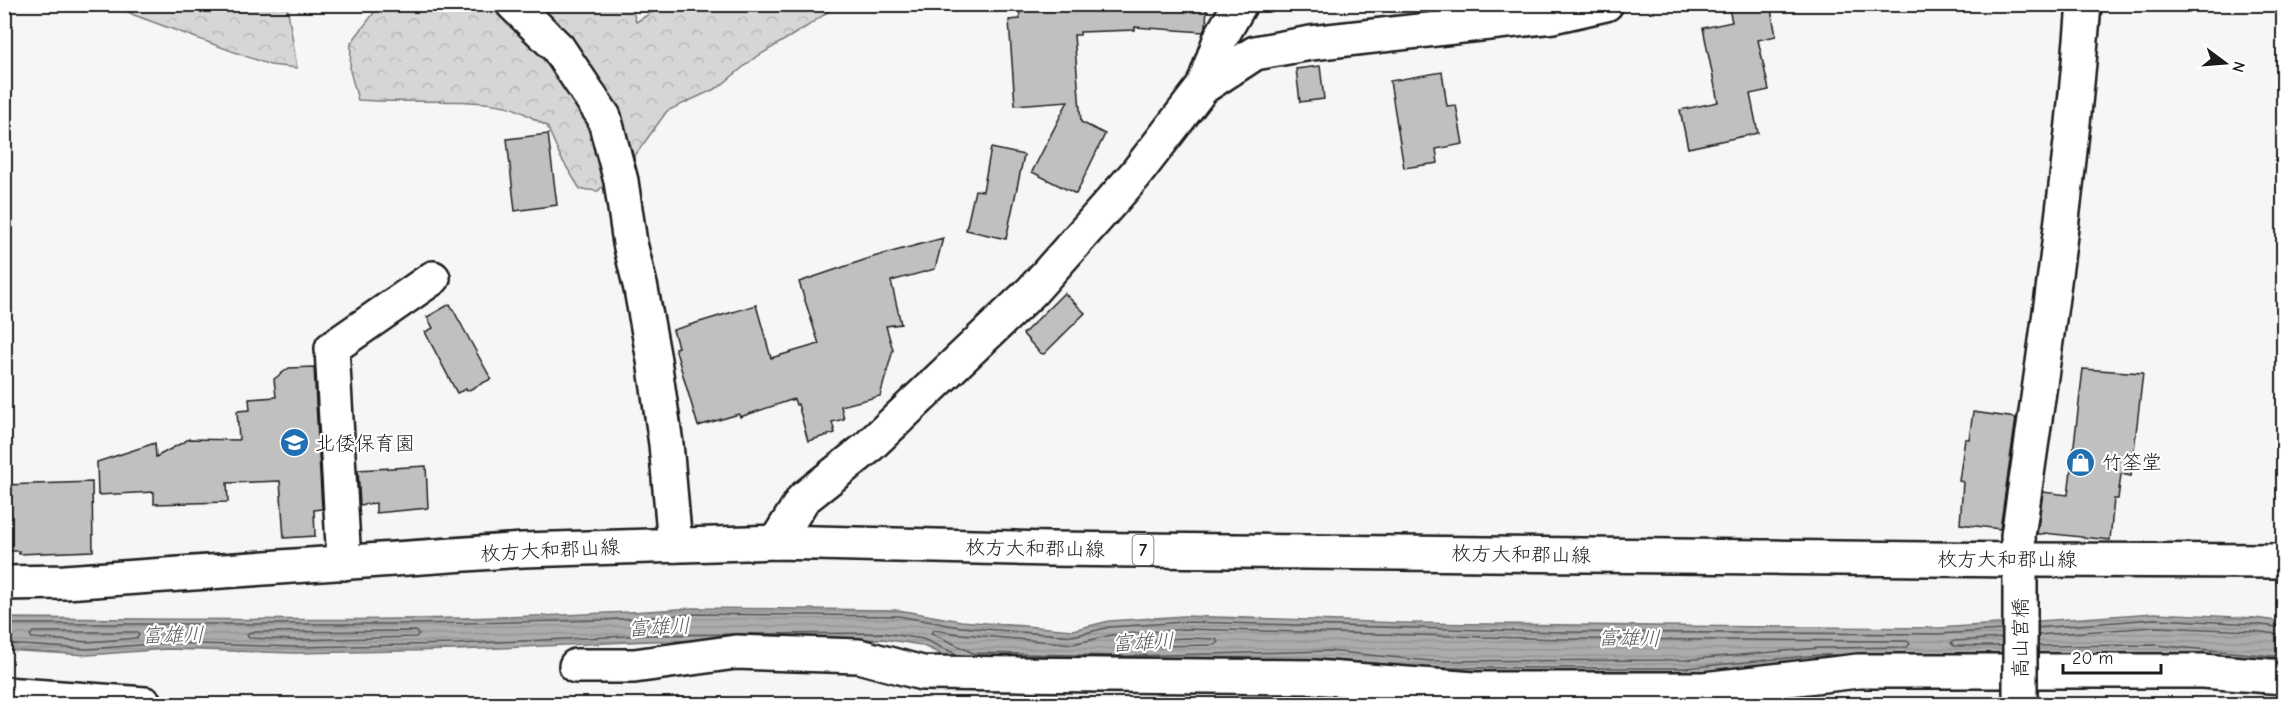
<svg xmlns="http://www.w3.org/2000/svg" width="2288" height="709" font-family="'Comic Neue','Klee One',sans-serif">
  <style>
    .forest { fill: url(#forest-crowns); stroke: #797979; stroke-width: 1.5 }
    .water { fill: url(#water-rules); stroke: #727272; stroke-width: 1.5 }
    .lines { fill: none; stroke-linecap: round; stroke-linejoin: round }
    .shore { stroke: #565656; stroke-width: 1.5 }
    .building { fill: #c0c0c0; stroke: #1c1c1c; stroke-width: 1.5 }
    .minor-casing { stroke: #1c1c1c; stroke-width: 38 }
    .major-casing { stroke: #1c1c1c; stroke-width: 38 }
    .minor { stroke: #fff; stroke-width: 33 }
    .major { stroke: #fff; stroke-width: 33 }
    .minor-bridge-casing { stroke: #1c1c1c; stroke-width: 38; stroke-linecap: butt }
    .minor-bridge { stroke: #fff; stroke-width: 33 }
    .labels { text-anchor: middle; stroke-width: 4.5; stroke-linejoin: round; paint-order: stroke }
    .shield { fill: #fff; stroke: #606060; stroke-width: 1.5 }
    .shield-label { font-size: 18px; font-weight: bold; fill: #1c1c1c }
    .poi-label { font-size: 20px; fill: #1c1c1c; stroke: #fff; text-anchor: start }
    .street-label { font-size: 20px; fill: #1c1c1c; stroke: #fff }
    .water-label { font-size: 21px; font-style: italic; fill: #5d5d5d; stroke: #fff }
  </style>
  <defs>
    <pattern id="forest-crowns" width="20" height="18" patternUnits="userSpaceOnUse" patternTransform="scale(1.5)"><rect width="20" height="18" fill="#d6d6d6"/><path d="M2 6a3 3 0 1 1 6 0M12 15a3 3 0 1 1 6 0" fill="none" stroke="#b7b7b7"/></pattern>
    <pattern id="water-rules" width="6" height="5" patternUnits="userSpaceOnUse" patternTransform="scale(1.5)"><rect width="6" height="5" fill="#acacac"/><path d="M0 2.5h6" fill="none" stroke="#939393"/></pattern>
  </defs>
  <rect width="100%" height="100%" fill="#f6f6f6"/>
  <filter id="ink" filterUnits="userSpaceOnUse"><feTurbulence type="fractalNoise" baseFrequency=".0167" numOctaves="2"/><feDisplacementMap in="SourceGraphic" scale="12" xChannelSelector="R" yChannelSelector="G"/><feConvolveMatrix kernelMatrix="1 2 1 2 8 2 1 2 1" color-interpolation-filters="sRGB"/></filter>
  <g filter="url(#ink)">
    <!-- forest -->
    <g class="forest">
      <path d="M115,5H287L297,68L270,65L134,15Z"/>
      <path d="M384,5H631L636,22L664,5H838L806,27L753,59L719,87L667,111L634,157L598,191L580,189L561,158L547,126C535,120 520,109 506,106C457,97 407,104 358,100L350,71L351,43L376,10Z"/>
    </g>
    <!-- water -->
    <path class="water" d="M693,608L898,610L961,621L1073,630L1109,621L1184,616L1403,623L1656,626L1939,628L2155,613L2255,618L2283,622L2284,670L1819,661L1686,674H1430L969,667L921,645L883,639L650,641L458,650L295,653L167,649L88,655L5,650L4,618C234,619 464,624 693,608Z"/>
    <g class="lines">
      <!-- shore -->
      <g class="shore">
        <path d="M4,624H418L606,620L693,614L898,616L960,627L1073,636L1110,627L1185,622L1562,632L1939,634L2002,630"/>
        <path d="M2038,628L2155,619L2255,624L2284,628"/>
        <path d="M1185,629L1562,639L1907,641L1910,644L1907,647L1819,648L1685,660L1430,661L1329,651L1126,656L973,653L931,633L934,630L960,634L1073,644L1112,635Z"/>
        <path d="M416,631L419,634L416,637L295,640L249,638L247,635L250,632Z"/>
        <path d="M33,632H136L139,635L137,638L88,642L32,638L30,635Z"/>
        <path d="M2038,635L2155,627L2254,631L2284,635"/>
        <path d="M1185,638L1216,639L1218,642L1215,645L1156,646L1153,644L1155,640Z"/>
        <path d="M2002,638L1954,641L1951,643L1954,646H2002"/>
        <path d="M4,644L88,649L167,643L295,647L458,644L650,635L883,633L923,639L958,655"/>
        <path d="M2038,646L2155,645L2284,657"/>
        <path d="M1316,659L1395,665"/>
        <path d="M1437,668H1685L1819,655H1841"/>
      </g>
    </g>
    <!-- building -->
    <g class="building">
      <path d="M1019,4H1207L1206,26L1203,32L1135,27V30L1080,32V35H1074L1081,122L1105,134L1076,194L1032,172L1068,101L1015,105L1009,20L1020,19Z"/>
      <path d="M1728,4H1770L1776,36L1758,40L1769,90L1750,94L1758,133L1688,148L1680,110L1718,102L1703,28L1732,22Z"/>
      <path d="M1320,66L1324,99L1300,102L1296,69Z"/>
      <path d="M1442,72L1447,106L1456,105L1463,144L1436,149L1438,163L1404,168L1390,81Z"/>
      <path d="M548,134L557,205L515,211L507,139Z"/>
      <path d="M991,148L1024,155L1006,239L966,230L975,190L983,191Z"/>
      <path d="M943,238L935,269L891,281L901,324L886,326L893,350L880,396L841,406L844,419L832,422L835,433L808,441L798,404L796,405L794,399L740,417L739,414L698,426L675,348L678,347L673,330L756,305L771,358L819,344L799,282L873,257Z"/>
      <path d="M1064,293L1085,313L1044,354L1040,353L1023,334Z"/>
      <path d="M450,304L491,379L467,391L466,389L457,393L425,332L433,328L427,317Z"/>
      <path d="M314,367L322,509L314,510L315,536L284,538L280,481L227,483L228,502L154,504V492L98,495L97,462L155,443L156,457L189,439L239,440L237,411L250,410L249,399L276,397L274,379L289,368Z"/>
      <path d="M2083,369L2143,373L2131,476L2121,474L2118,499H2114L2110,540L2044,533V534H2037L2043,492L2068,495Z"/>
      <path d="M1973,412L2016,418L2000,529L1960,524L1963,482L1959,481L1965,439H1969Z"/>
      <path d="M426,466L428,508L376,513V503L360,505L358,470Z"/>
      <path d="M92,482L93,551L19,554V551H4V485Z"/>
    </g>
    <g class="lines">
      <defs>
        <g id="minor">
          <path d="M513,4L558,48L604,117L621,181L630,243L641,289L654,360L666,444L675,545"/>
          <path d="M1203,87L1255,53L1311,43L1553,16L1606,4"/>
          <path d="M776,542L803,499L866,449L1032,291L1135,175L1203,87L1221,37L1240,4"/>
          <path d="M344,563L332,348L433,278"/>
          <path d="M2020,576L2018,536C2044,359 2070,183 2084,4"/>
          <path d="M576,666H634L736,652L859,656L922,673L1314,677L1474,689H1704L1858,671H2202L2284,677"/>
        </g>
        <g id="major">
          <path d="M4,583L65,582L523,550L776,542L1050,549L2019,560L2284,561"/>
          <path d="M4,694L145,704"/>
        </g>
      </defs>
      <!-- minor casing -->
      <use href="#minor" class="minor-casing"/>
      <!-- major casing -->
      <use href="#major" class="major-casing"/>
      <!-- minor -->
      <use href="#minor" class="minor"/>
      <!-- major -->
      <use href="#major" class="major"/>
      <defs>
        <path id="minor-bridge" d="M2020,700V576"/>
      </defs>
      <!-- minor-bridge casing -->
      <use href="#minor-bridge" class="minor-bridge-casing"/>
      <!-- minor-bridge -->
      <use href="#minor-bridge" class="minor-bridge"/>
    </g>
  </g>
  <!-- icons -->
  <defs>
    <symbol id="school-disc" viewBox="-11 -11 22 22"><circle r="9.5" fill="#1f6fb2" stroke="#fff"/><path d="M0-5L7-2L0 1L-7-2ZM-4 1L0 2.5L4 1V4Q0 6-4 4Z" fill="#fff"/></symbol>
    <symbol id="shop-disc" viewBox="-11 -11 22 22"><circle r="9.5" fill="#1f6fb2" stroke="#fff"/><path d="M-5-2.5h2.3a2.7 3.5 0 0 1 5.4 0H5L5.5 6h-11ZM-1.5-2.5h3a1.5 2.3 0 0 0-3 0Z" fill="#fff"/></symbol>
  </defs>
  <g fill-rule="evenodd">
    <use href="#school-disc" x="278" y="426" width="33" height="33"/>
    <use href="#shop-disc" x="2064" y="446" width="33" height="33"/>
  </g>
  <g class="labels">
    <!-- shield labels -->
    <rect class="shield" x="1132.5" y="535" width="21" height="30" rx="4.5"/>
    <g class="shield-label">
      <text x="1143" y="556">7</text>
    </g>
    <!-- poi labels -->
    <g class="poi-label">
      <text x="315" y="450">北倭保育園</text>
      <text x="2102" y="469">竹筌堂</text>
    </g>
    <!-- street labels -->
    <g class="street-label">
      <text transform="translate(1035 548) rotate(1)" y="7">枚方大和郡山線</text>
      <text transform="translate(550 550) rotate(-3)" y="7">枚方大和郡山線</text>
      <text transform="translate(1521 554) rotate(1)" y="7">枚方大和郡山線</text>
      <text x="2007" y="566">枚方大和郡山線</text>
      <text transform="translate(2020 638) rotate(-90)" y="7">高山宮橋</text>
    </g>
    <!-- water labels -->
    <g class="water-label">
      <text transform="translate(659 627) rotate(-3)" y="7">富雄川</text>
      <text transform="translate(173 635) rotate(-1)" y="7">富雄川</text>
      <text transform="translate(1629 638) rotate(1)" y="7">富雄川</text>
      <text transform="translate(1143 642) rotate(-3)" y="7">富雄川</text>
    </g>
  </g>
  <!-- margin -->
  <rect width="2288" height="709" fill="none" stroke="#fff" stroke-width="24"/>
  <rect x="12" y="12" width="2264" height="685" fill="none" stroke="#1c1c1c" stroke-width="2" filter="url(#ink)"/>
  <!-- north arrow -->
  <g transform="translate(2225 63) rotate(106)" stroke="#ffffff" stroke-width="4.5" paint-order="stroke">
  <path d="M0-4.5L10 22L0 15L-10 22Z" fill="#1c1c1c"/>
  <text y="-9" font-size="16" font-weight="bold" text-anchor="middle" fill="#1c1c1c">N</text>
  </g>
  <!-- scale -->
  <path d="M2063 664v9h98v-9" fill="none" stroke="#1c1c1c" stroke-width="3"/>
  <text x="2072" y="664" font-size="18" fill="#1c1c1c" stroke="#ffffff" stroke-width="4.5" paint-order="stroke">20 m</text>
</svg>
